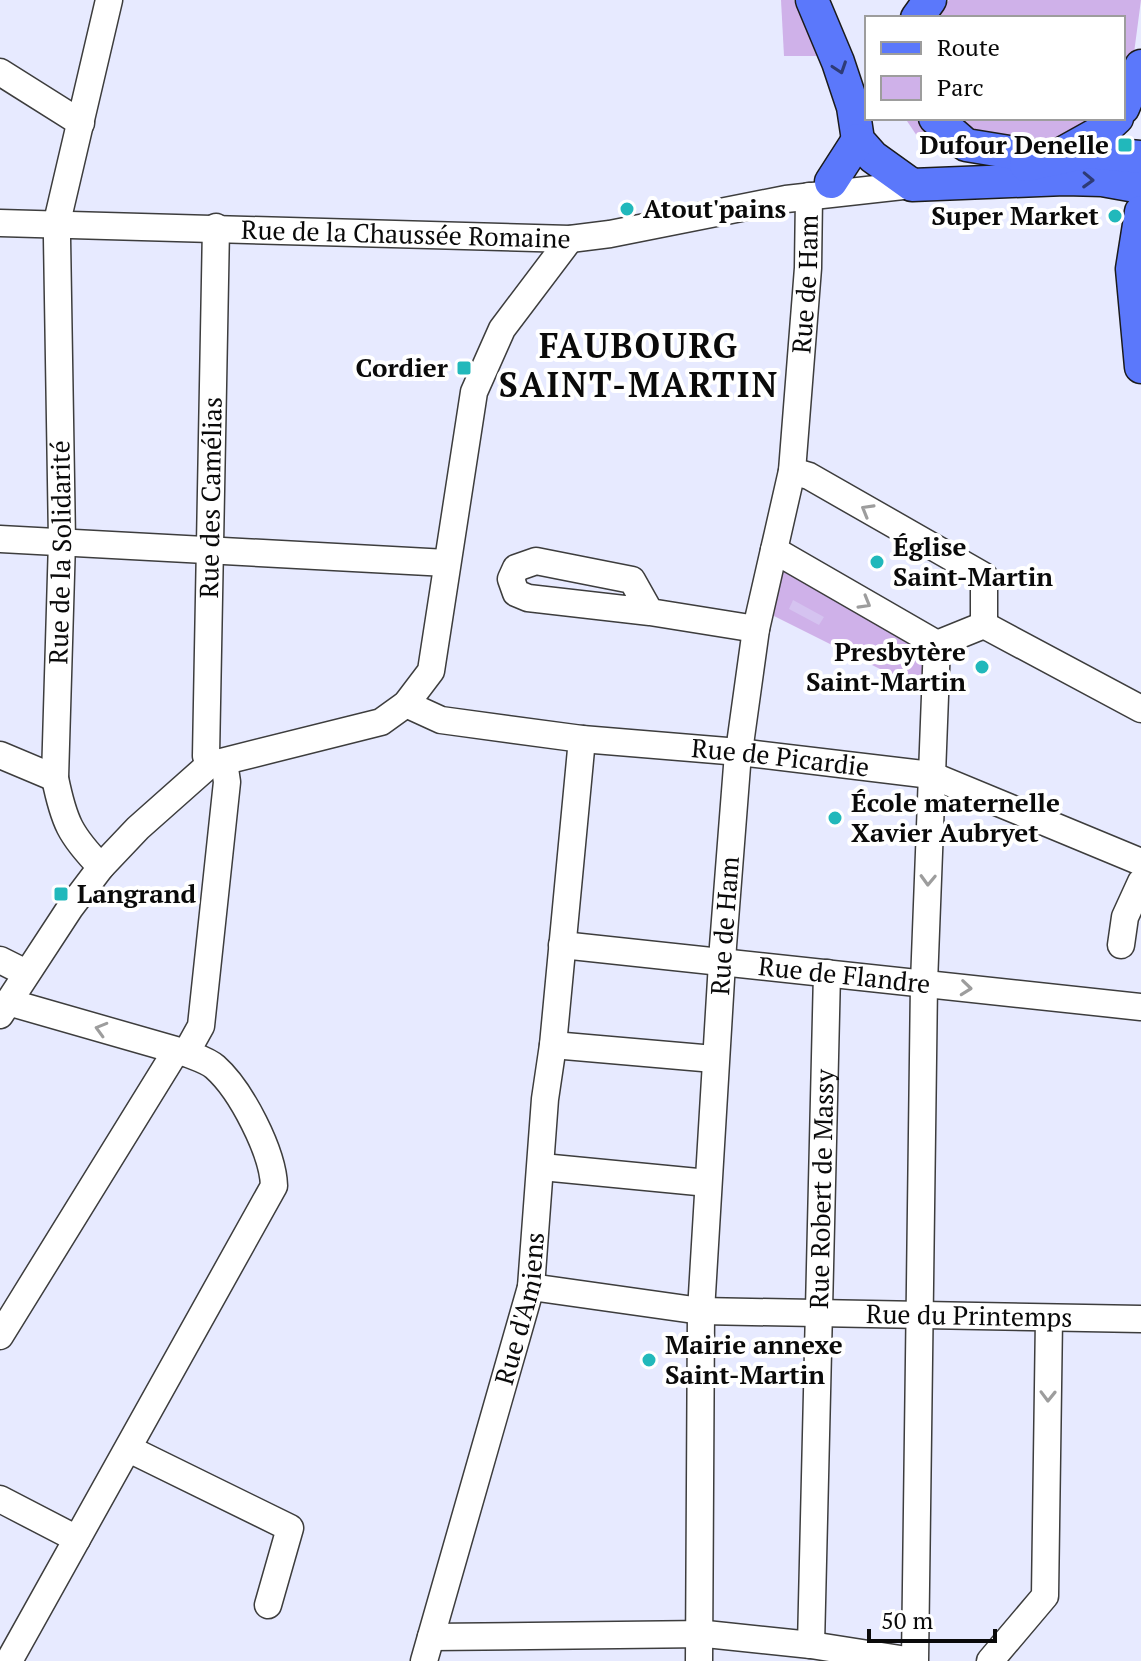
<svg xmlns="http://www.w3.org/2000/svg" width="1141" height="1661" font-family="'PT Serif',serif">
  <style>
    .green { fill: #cfb1e9 }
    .pitch { fill: #d5c3f0 }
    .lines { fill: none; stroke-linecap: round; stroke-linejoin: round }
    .minor-casing { stroke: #3d3d3d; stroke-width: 29 }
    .major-casing { stroke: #1b1b1b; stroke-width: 35 }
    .minor { stroke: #fff; stroke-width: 26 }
    .major { stroke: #5b78fb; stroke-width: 32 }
    .oneway { stroke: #2e3b76 }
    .oneway2 { stroke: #9d9d9d }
    .poi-dot { fill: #21b8bb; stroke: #fff; stroke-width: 3 }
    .labels { text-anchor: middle; stroke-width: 8; stroke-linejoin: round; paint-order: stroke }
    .poi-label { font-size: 26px; font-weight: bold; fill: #0a0a0a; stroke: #fff; text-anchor: start }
    .street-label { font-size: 26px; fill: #0a0a0a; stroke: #fff }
    .district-label { font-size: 34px; font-weight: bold; letter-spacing: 2px; fill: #0a0a0a; stroke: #fff }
  </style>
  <rect width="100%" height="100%" fill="#e7eaff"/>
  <!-- green -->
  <g class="green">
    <path d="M781,0H794L815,37L819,56H784Z"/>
    <path d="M949,0H1141L1134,53L1123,85V18H935Z"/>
    <path d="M905,118H919L939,141L923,145Z"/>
    <path d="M953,118H1100L1066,143L985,142Z"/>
    <path d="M782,569L921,649L927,661L922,690L772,615Z"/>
  </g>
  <!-- pitch -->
  <path class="pitch" d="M793,600L824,617L819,625L789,609Z"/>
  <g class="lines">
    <defs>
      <g id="minor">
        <path d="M0,72L81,123"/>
        <path id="s1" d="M0,223L570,239L610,234L786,199L912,185"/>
        <path d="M792,471L809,476L984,576V625"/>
        <path d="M0,539L447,563"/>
        <path d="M774,550L937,644"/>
        <path d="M650,612L528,598L516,593L511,579L516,568L536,561L632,580L650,612L756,629"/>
        <path d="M937,644L984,625L1141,709"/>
        <path id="s2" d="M406,704L441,720L582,739L739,752L931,775L1141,862"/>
        <path d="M0,755L55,778"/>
        <path id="s3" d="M209,765L206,756L216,227"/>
        <path id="s4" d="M101,867C70,835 64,822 55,778L62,541L57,238V222L109,0"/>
        <path id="s5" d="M562,945L1141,1007"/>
        <path d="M1121,945L1125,917L1141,882"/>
        <path d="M0,960L26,973"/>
        <path d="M8,1002L186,1053C195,1057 207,1060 215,1067C241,1090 273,1152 274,1186L9,1661"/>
        <path d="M0,1015L70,908L101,867L138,828L209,765L381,722L406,704L431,671L474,392L502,329L570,239"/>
        <path d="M553,1045L714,1059"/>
        <path d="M186,1053L201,1026L227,782L224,762"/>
        <path d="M542,1167L708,1183"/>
        <path id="s6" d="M531,1287L701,1311L1141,1319"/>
        <path d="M0,1336L176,1051"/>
        <path d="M129,1449L290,1528L268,1605"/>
        <path d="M0,1499L77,1539"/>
        <path d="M431,1637L706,1634L811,1645L913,1661"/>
        <path id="s7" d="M811,1645L827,973"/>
        <path id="s8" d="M424,1661L531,1287L545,1099L553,1045L582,739"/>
        <path id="s9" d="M699,1661L701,1311L723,946L737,766L756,629L792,471L808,268L809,196"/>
        <path d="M915,1661L924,983L937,644"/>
        <path d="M990,1661L1045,1596L1049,1318"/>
      </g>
      <g id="major">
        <path d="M812,0L838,62L853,107L858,140L873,157L912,185L1065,179L1102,180L1141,187"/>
        <path d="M917,18L930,0"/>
        <path d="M1123,108L1141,66"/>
        <path d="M935,118L966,145L1052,159L1104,130L1117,118"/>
        <path d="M1026,165L1088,152L1141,157"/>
        <path d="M831,182L858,140"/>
        <path d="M1141,212L1132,269L1141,367"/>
      </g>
    </defs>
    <!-- minor casing -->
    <use href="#minor" class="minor-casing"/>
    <!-- major casing -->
    <use href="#major" class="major-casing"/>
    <!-- minor -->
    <use href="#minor" class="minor"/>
    <!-- major -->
    <use href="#major" class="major"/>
  </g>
  <!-- one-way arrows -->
  <defs><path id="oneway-chevron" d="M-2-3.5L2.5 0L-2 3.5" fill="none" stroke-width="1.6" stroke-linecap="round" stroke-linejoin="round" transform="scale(2)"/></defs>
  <g class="oneway">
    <use href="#oneway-chevron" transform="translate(840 68) rotate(71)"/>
    <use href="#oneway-chevron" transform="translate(1088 180) rotate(2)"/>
  </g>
  <g class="oneway2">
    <use href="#oneway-chevron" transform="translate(867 510) rotate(-150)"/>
    <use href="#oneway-chevron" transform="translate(865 603) rotate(30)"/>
    <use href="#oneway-chevron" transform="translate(928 880) rotate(92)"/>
    <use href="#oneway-chevron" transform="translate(966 988) rotate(6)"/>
    <use href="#oneway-chevron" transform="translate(101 1029) rotate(-164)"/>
    <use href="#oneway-chevron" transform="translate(1048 1396) rotate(91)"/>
  </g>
  <!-- markers -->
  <g class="poi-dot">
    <rect x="1117" y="137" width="16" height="16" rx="4"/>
    <circle cx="627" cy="209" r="8"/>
    <circle cx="1115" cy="216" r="8"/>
    <rect x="456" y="360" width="16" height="16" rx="4"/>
    <circle cx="877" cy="562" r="8"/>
    <circle cx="982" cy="667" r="8"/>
    <circle cx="835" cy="818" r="8"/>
    <rect x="53" y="886" width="16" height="16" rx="4"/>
    <circle cx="649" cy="1360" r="8"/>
  </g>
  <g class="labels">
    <!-- poi labels -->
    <g class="poi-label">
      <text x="1109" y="154" text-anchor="end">Dufour Denelle</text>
      <text x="643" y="218">Atout'pains</text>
      <text x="1099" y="225" text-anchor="end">Super Market</text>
      <text x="448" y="377" text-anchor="end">Cordier</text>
      <text x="893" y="556">Église<tspan x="893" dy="30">Saint-Martin</tspan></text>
      <text x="966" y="661" text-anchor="end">Presbytère<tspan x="966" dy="30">Saint-Martin</tspan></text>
      <text x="851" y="812">École maternelle<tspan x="851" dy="30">Xavier Aubryet</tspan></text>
      <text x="77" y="903">Langrand</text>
      <text x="665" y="1354">Mairie annexe<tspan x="665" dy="30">Saint-Martin</tspan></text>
    </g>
    <!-- street labels -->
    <g class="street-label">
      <text dy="9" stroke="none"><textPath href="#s1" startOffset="406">Rue de la Chaussée Romaine</textPath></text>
      <text dy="9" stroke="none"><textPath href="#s9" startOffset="1384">Rue de Ham</textPath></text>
      <text dy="9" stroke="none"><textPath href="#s3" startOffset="268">Rue des Camélias</textPath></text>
      <text dy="9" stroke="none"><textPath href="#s4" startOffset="328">Rue de la Solidarité</textPath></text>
      <text dy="9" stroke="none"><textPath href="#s2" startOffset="380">Rue de Picardie</textPath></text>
      <text dy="9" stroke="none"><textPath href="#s9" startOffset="736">Rue de Ham</textPath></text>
      <text dy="9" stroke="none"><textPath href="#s5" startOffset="284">Rue de Flandre</textPath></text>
      <text dy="9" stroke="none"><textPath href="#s7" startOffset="456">Rue Robert de Massy</textPath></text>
      <text dy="9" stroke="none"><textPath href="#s8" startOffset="366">Rue d'Amiens</textPath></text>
      <text dy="9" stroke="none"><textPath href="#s6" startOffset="440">Rue du Printemps</textPath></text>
    </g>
    <!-- district labels -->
    <g class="district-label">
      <text x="639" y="358">FAUBOURG<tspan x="639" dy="39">SAINT-MARTIN</tspan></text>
    </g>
  </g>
  <!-- legend -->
  <rect x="865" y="16" width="260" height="104" fill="#ffffff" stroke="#9d9d9d" stroke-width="2"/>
  <rect x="881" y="42" width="40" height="12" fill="#5b78fb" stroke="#9d9d9d" stroke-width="2"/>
  <text x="937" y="56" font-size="24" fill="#0a0a0a">Route</text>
  <rect x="881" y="76" width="40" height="24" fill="#cfb1e9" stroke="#9d9d9d" stroke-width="2"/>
  <text x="937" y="96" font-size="24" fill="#0a0a0a">Parc</text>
  <!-- scale -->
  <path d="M869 1629v12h126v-12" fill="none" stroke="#0a0a0a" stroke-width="4"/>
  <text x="881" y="1629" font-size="24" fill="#0a0a0a" stroke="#ffffff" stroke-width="6" paint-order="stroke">50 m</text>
</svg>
